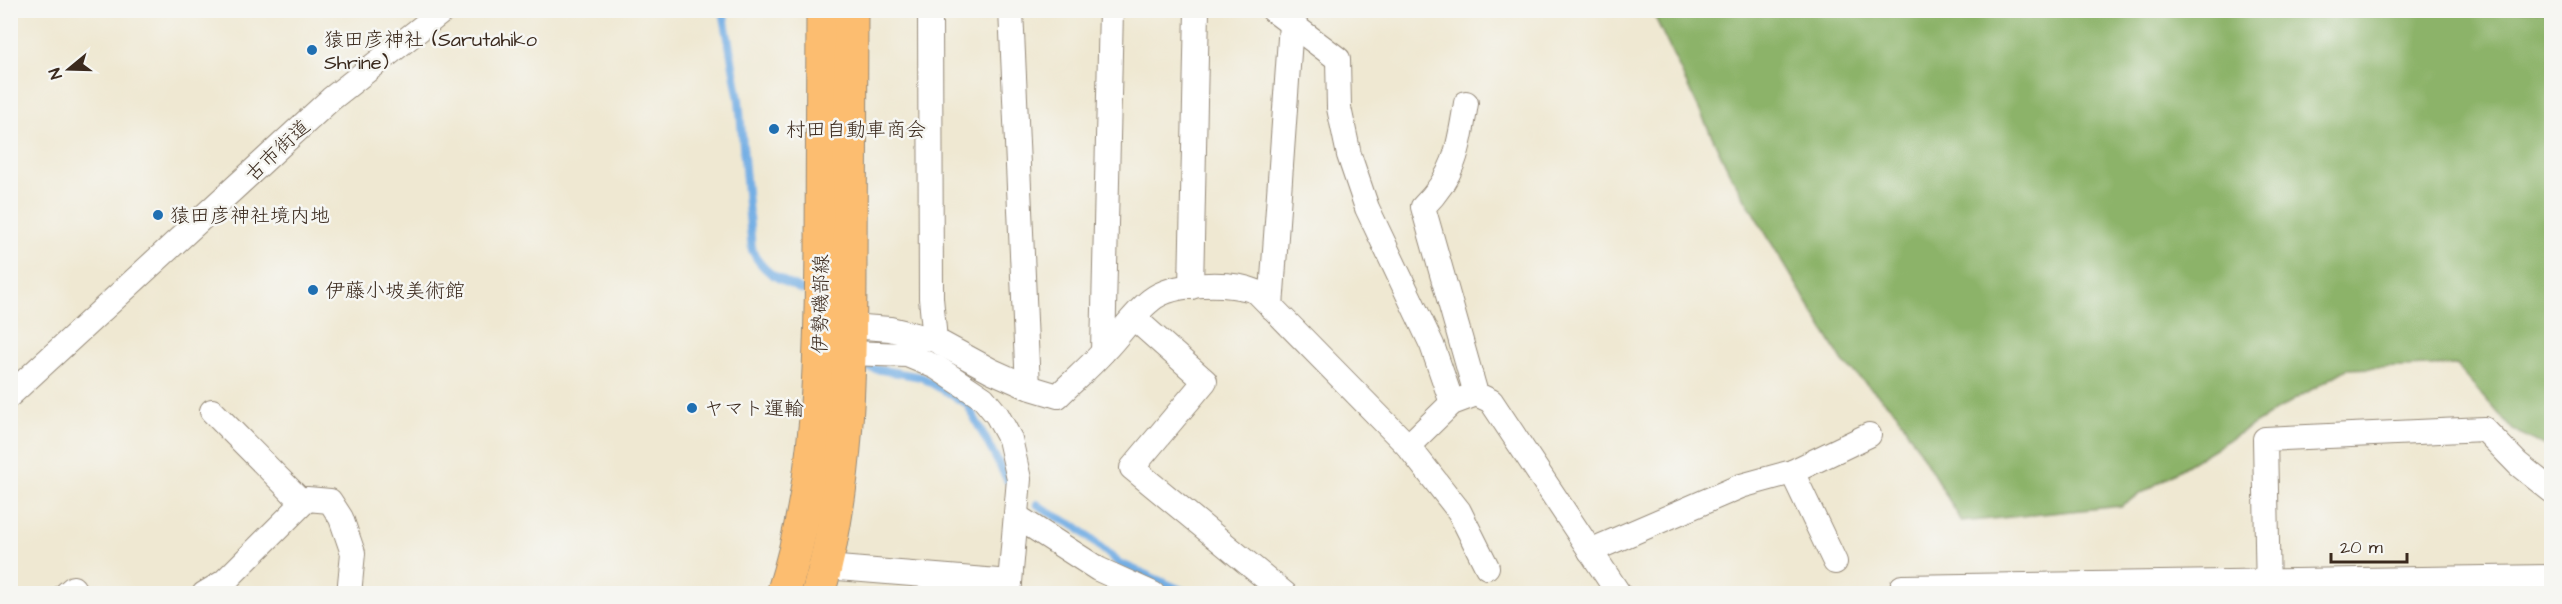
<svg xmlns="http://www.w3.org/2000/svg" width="2562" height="604" font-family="'Architects Daughter','Klee One',sans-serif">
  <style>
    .forest { fill: #8cb369; stroke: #646e44; stroke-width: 1.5 }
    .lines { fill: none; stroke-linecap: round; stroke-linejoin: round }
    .stream { stroke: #73aee4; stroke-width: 8 }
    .minor-casing { stroke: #958978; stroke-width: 26 }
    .primary-casing { stroke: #958978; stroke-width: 35 }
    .minor { stroke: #fff; stroke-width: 24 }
    .primary { stroke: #fcbd6f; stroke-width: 33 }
    .poi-dot { fill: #1f6fb2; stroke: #f6f6f2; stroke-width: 2 }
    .labels { text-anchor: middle; stroke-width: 5; stroke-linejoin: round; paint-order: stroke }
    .poi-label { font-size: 20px; fill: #3b2a1e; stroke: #f6f6f2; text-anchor: start }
    .street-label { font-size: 20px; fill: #3b2a1e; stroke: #f6f6f2 }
  </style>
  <rect width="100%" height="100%" fill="#f6f6f2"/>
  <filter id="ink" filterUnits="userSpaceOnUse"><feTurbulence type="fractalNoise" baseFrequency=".0167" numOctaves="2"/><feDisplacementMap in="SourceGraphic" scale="12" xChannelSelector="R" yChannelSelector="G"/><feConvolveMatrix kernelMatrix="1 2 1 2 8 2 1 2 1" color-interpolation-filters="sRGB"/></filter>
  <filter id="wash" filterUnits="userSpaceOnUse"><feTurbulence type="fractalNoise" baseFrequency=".008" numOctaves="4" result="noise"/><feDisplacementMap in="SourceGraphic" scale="24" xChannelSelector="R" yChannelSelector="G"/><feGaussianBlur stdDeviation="1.35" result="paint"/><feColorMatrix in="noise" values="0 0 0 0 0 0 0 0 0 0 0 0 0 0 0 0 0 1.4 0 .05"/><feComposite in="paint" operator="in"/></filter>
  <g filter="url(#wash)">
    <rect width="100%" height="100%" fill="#efe8d2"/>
    <!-- forest -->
    <path class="forest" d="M1652,11H2551V449L2513,430L2456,365L2347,369L2280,408L2121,506L1962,522L1897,413L1843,362L1730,174Z"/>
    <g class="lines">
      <!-- stream -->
      <g class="stream">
        <path d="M723,10L739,100L752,250C762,273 781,280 802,290"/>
        <path d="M870,368L921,377L967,404L1008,481"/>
        <path d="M1037,504L1048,512L1077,527L1119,563L1190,594"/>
      </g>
    </g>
  </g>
  <g filter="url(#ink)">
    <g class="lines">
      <defs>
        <g id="minor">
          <path d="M930,10L931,298L935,340"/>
          <path d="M1011,10L1028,387"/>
          <path d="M1273,10L1338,59L1339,108L1349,155L1367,208L1432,345L1452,403"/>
          <path d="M1466,103C1459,147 1456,174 1423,207L1476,394"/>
          <path d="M1191,287L1197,10"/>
          <path d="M1271,307L1291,24"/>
          <path d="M1134,318L1205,381L1132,468L1285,594"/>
          <path d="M850,326L890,329L935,340L992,371L1028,387L1058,396C1073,381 1090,367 1104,351C1120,335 1133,314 1151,300C1173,282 1232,281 1257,292L1408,446L1452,403L1476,394L1491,401L1619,594"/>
          <path d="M1103,352L1111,10"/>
          <path d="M849,353L907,355L936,367L983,398L997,415L1010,439L1019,479L1009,594"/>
          <path d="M10,395L331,99L444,10"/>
          <path d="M212,411L303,503"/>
          <path d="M1408,446L1459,511L1487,567"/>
          <path d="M1792,472L1835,562"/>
          <path d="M1016,516L1098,569L1153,594"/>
          <path d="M1590,551L1741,486L1792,472L1869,435"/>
          <path d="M826,567L1010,582"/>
          <path d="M66,594L73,588L77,594"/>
          <path d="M204,594L224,582L307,499L330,501L341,518L353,553L349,594"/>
          <path d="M1901,594L1902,587L2552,577"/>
          <path d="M2268,594L2265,439L2484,429L2518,464L2552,491"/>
        </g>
        <g id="primary">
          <path d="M783,594C819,482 821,363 822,247C822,168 823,89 823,10"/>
          <path d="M818,594C849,487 850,371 850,260C851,177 851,94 851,10"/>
        </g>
      </defs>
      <!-- minor casing -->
      <use href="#minor" class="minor-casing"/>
      <!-- primary casing -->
      <use href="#primary" class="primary-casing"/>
      <!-- minor -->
      <use href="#minor" class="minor"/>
      <!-- primary -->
      <use href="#primary" class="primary"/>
    </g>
  </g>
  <!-- markers -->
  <g class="poi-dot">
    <circle cx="312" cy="50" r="6"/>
    <circle cx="774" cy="129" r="6"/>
    <circle cx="158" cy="215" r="6"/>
    <circle cx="313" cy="290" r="6"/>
    <circle cx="692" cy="408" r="6"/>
  </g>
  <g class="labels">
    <!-- poi labels -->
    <g class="poi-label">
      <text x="324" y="46">猿田彦神社 (Sarutahiko<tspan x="324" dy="23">Shrine)</tspan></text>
      <text x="786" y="136">村田自動車商会</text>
      <text x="170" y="222">猿田彦神社境内地</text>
      <text x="325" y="297">伊藤小坡美術館</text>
      <text x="704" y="415">ヤマト運輸</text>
    </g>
    <!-- street labels -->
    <g class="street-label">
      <text transform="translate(277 150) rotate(-43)" y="7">古市街道</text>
      <text transform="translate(820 304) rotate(-89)" y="7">伊勢磯部線</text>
    </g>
  </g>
  <!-- margin -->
  <rect width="2562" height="604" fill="none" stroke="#f6f6f2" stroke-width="36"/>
  <!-- north arrow -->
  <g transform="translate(69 69) rotate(251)" stroke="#f6f6f2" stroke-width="4.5" paint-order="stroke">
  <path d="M0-4.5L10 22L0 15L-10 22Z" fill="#3b2a1e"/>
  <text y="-9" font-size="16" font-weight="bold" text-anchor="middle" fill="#3b2a1e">N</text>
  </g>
  <!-- scale -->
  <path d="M2331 553v9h76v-9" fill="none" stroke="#3b2a1e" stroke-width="3"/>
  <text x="2340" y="553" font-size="18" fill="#3b2a1e" stroke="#f6f6f2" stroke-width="4.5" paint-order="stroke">20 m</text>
</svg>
